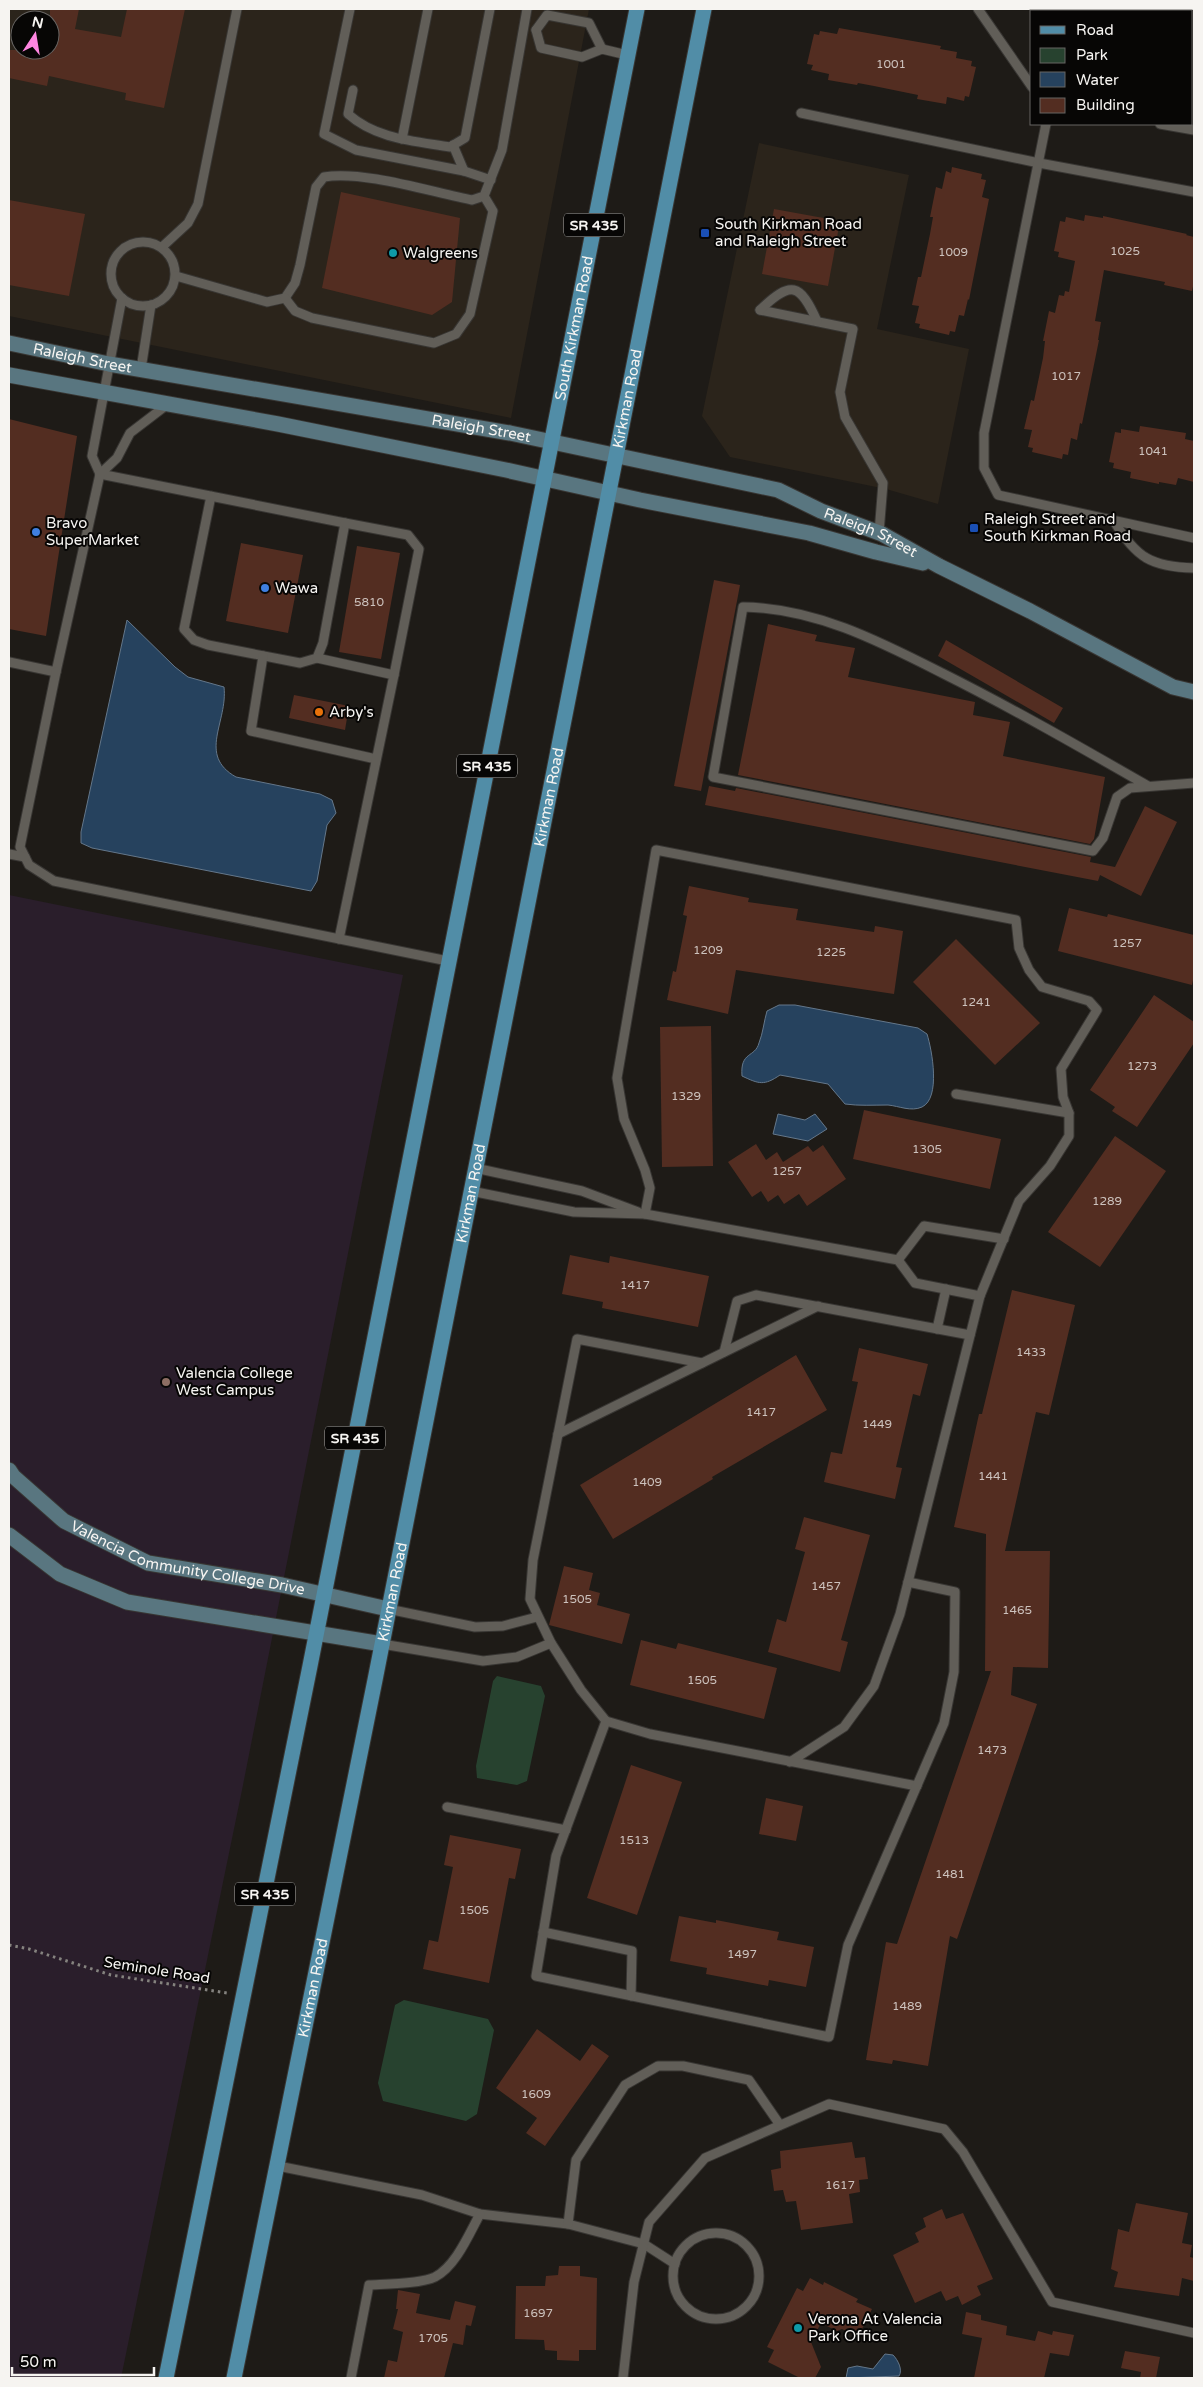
<svg xmlns="http://www.w3.org/2000/svg" width="1203" height="2387" font-family="'Varela Round',sans-serif">
  <style>
    .built { fill: #2b241b; fill-rule: evenodd }
    .education { fill: #2a1e2b }
    .green { fill: #27422f }
    .water { fill: #26425e; stroke: #64778a }
    .building { fill: #532d21 }
    .lines { fill: none; stroke-linecap: round; stroke-linejoin: round }
    .lane-casing { stroke: #383633; stroke-width: 11 }
    .secondary-casing { stroke: #383633; stroke-width: 17 }
    .primary-casing { stroke: #383633; stroke-width: 17 }
    .path { stroke: #85837f; stroke-width: 3; stroke-dasharray: 2.5 4; stroke-linecap: butt }
    .lane { stroke: #615e58; stroke-width: 9 }
    .secondary { stroke: #597680; stroke-width: 15 }
    .primary { stroke: #518da7; stroke-width: 15 }
    .transit-dot { fill: #1a4fb4; stroke: #070605; stroke-width: 2 }
    .culture-dot { fill: #0f9aa8; stroke: #070605; stroke-width: 2 }
    .shop-dot { fill: #3f7fe0; stroke: #070605; stroke-width: 2 }
    .food-dot { fill: #e8710a; stroke: #070605; stroke-width: 2 }
    .education-dot { fill: #8d6e63; stroke: #070605; stroke-width: 2 }
    .labels { text-anchor: middle; stroke-width: 4; stroke-linejoin: round; paint-order: stroke }
    .number-label { font-size: 12px; fill: #cdc2bd }
    .shield { fill: #070605; stroke: #aeadaa; stroke-width: 1 }
    .shield-label { font-size: 14px; font-weight: bold; fill: #f6f4f1 }
    .poi-label { font-size: 15px; fill: #f6f4f1; stroke: #070605; text-anchor: start }
    .street-label { font-size: 15px; fill: #f6f4f1; stroke: #070605 }
  </style>
  <rect width="100%" height="100%" fill="#1e1b17"/>
  <!-- built -->
  <g class="built">
    <path d="M9,9H589L511,418L9,316ZM20,20H50V50H20Z"/>
    <path d="M759,143L909,175L877,329L969,349L938,504L886,489L730,457L702,416Z"/>
  </g>
  <!-- education -->
  <path class="education" d="M9,895L403,975L242,1790L121,2378H9Z"/>
  <!-- green -->
  <g class="green">
    <path d="M497,1676L541,1686L545,1696L527,1781L517,1785L477,1778L476,1766L493,1681Z"/>
    <path d="M404,2000L488,2019L494,2030L477,2114L466,2121L383,2101L378,2083L395,2005Z"/>
  </g>
  <!-- water -->
  <g class="water">
    <path d="M127,620L175,667L188,677L224,687C228,722 197,755 236,777L320,794L332,800L336,813L327,825L317,881L311,891L92,848L81,843V832Z"/>
    <path d="M779,1005H795L918,1028L927,1034C932,1050 941,1098 922,1107C911,1112 899,1106 888,1105C873,1105 859,1106 845,1104L828,1084L780,1075C764,1086 759,1084 742,1076C740,1051 755,1058 759,1043C763,1033 764,1021 767,1011Z"/>
    <path d="M778,1114L805,1120L815,1114L827,1129L808,1141L773,1134Z"/>
    <path d="M885,2354L893,2355C898,2360 903,2370 899,2376L846,2378L848,2368L857,2366L873,2369Z"/>
  </g>
  <!-- building -->
  <g class="building">
    <path d="M50,9H79L75,29L121,37L127,9H185L164,108L125,100L126,93L49,76L47,86L9,78L10,50H50Z"/>
    <path d="M839,28L941,46L940,49L957,52L956,58L972,61L971,66L976,67L969,97L965,96L964,101L947,97L946,104L917,99L918,95L874,86L858,83L857,85L828,80L829,74L811,70L813,65L807,64L814,34L819,35L820,31L837,34Z"/>
    <path d="M952,167L982,174L981,179L986,180L982,197L989,199L969,300L968,299L964,316L959,315L955,332L950,331L949,335L919,328L920,324L915,323L919,306L912,305L918,277H921L930,234L933,217H930L936,187L942,189L946,171L951,173Z"/>
    <path d="M341,192L460,218L452,302L432,315L322,288Z"/>
    <path d="M9,200L85,214L69,296L9,285Z"/>
    <path d="M774,209L840,221L828,286L762,274Z"/>
    <path d="M1085,215L1103,218V216L1187,234L1186,235L1194,237V282L1192,291L1164,285L1165,282L1104,270L1095,321L1101,322L1098,340H1099L1082,424L1080,423L1077,440L1071,438L1068,455L1063,454L1062,459L1032,452L1033,448L1028,447L1032,430L1024,429L1031,400L1034,401L1043,358L1045,341H1043L1049,311L1055,313L1059,295L1064,296L1065,291L1069,292L1075,261L1058,257L1059,252L1054,251L1060,221L1065,222L1066,217L1084,221Z"/>
    <path d="M9,419L77,436L46,636L9,629Z"/>
    <path d="M1140,426L1186,433L1185,439L1194,441V482L1178,478L1176,485L1159,482V484L1130,478L1131,472L1113,468L1114,463L1109,462L1115,432L1121,433V429L1139,432Z"/>
    <path d="M241,543L303,555L288,633L226,621Z"/>
    <path d="M357,546L400,553L381,659L339,652Z"/>
    <path d="M714,580L740,585L701,791L674,786Z"/>
    <path d="M768,624L817,635L815,641L855,648L848,677L975,702L973,715L1010,722L1003,756L1105,777L1094,839L1090,844L738,775Z"/>
    <path d="M946,640L1063,708L1054,723L938,656Z"/>
    <path d="M294,695L349,706L345,730L289,718Z"/>
    <path d="M709,786L735,791L736,788L1091,857L1090,862L1115,867L1145,806L1177,822L1141,896L1100,875L1098,881L705,805Z"/>
    <path d="M689,886L749,898L748,902L798,909L796,920L874,932L875,926L903,931L894,994L736,970L728,1014L667,1000L673,971L676,972L687,916L683,915Z"/>
    <path d="M1069,908L1107,917L1108,914L1194,935V975L1192,985L1058,951Z"/>
    <path d="M956,939L1040,1023L995,1065L913,982Z"/>
    <path d="M1154,995L1194,1022V1043L1137,1127L1112,1111L1115,1107L1090,1090Z"/>
    <path d="M711,1026L713,1166L662,1167L660,1027Z"/>
    <path d="M864,1110L1001,1139L990,1189L853,1159Z"/>
    <path d="M1115,1136L1166,1171L1100,1267L1048,1232Z"/>
    <path d="M756,1144L766,1160L777,1152L783,1162L808,1146L813,1152L823,1145L846,1179L807,1206L799,1194L784,1204L778,1195L768,1202L761,1191L752,1197L728,1162Z"/>
    <path d="M570,1255L609,1263L610,1256L709,1276L698,1327L602,1308L603,1302L562,1294Z"/>
    <path d="M1012,1290L1075,1305L1049,1415L1036,1412L1005,1551H1050L1048,1668L1013,1667L1011,1695L1037,1704L957,1939L950,1936L928,2066L893,2060L892,2064L866,2060L886,1942L897,1944L991,1671H985L986,1534L954,1527L979,1414H982Z"/>
    <path d="M859,1348L928,1364L920,1396L913,1394L896,1467L902,1468L895,1499L824,1482L831,1452L842,1454L858,1382L852,1381Z"/>
    <path d="M796,1355L827,1410L712,1477L713,1479L613,1539L580,1485Z"/>
    <path d="M804,1517L870,1535L841,1640L848,1642L840,1672L768,1652L777,1619L786,1622L805,1552L795,1549Z"/>
    <path d="M564,1566L593,1573L589,1590L600,1593L597,1605L630,1614L622,1644L549,1625Z"/>
    <path d="M641,1640L676,1649L678,1643L777,1668L764,1719L630,1685Z"/>
    <path d="M631,1765L682,1782L637,1915L587,1898Z"/>
    <path d="M766,1798L803,1806L796,1841L759,1834Z"/>
    <path d="M450,1835L521,1849L515,1879L509,1878L489,1983L423,1969L429,1940L438,1942L453,1867L444,1865Z"/>
    <path d="M679,1916L716,1923V1920L779,1932L777,1940L814,1947L806,1987L769,1980L768,1986L706,1974L707,1968L670,1961Z"/>
    <path d="M537,2029L580,2061L592,2044L609,2056L545,2146L526,2133L537,2118L496,2088Z"/>
    <path d="M852,2142L855,2158L865,2157L868,2179L859,2180L860,2192L849,2194L853,2223L801,2230L796,2201L786,2202L783,2190L774,2191L771,2170L781,2168L780,2151Z"/>
    <path d="M1136,2203L1188,2213L1182,2243L1192,2245L1190,2257L1194,2258V2281L1182,2278L1179,2296L1114,2287L1118,2272L1111,2269L1118,2229L1129,2232Z"/>
    <path d="M942,2209L946,2219L963,2213L993,2279L977,2286L981,2295L962,2305L958,2296L946,2301L941,2291L915,2303L893,2255L919,2242L915,2233L926,2227L923,2218Z"/>
    <path d="M559,2266H580V2276L597,2278L596,2350H579V2361L557,2360V2351L545,2350L544,2340L515,2339L516,2286H545L546,2276L558,2275Z"/>
    <path d="M810,2278L823,2285L824,2282L858,2299L856,2302L872,2309L858,2337L842,2329L837,2331L821,2323L811,2342L821,2367L815,2378H800L768,2362L774,2350L767,2347L797,2288L803,2291Z"/>
    <path d="M398,2290L420,2294L416,2313L450,2320L455,2301L476,2306L471,2326L466,2325L463,2345L453,2343L444,2378H384L388,2360L397,2362L403,2332L393,2329L398,2309H396Z"/>
    <path d="M966,2312L981,2315V2320L1007,2326L1006,2335L1035,2341L1038,2331L1052,2335L1053,2331L1074,2335L1069,2356L1050,2353L1044,2378H974L982,2338L962,2334Z"/>
    <path d="M1125,2351L1160,2357L1156,2378H1140L1141,2372L1121,2368Z"/>
  </g>
  <g class="lines">
    <defs>
      <g id="lane">
        <path d="M350,9L324,134L356,150L464,171L491,180"/>
        <path d="M978,9L1032,87"/>
        <path d="M536,30L541,48L582,57L602,49L627,55"/>
        <path d="M536,30L547,15L589,23L602,49"/>
        <path d="M353,90L348,114C376,139 414,141 450,147L465,138L490,9"/>
        <path d="M801,113L1039,163L1194,192"/>
        <path d="M1046,124L984,433V468L998,495L1194,538"/>
        <path d="M1160,124L1194,130"/>
        <path d="M402,139L428,9"/>
        <path d="M453,145L464,171"/>
        <circle cx="143" cy="274" r="32"/>
        <path d="M162,247L188,223L198,204L237,9"/>
        <path d="M176,276L267,302L285,298L295,283L300,265L316,187L324,177C362,170 431,192 472,200L484,196L502,150L527,9"/>
        <path d="M285,298L295,311L312,318L434,343L456,334L470,314L493,211L484,196"/>
        <path d="M760,310L853,329L840,392L845,417L883,483L879,533"/>
        <path d="M760,310C791,280 800,283 817,321"/>
        <path d="M141,369L151,305"/>
        <path d="M100,474L345,523L323,643L317,658L300,663L208,645L194,640L184,629L211,496"/>
        <path d="M100,474L92,456L122,298"/>
        <path d="M1114,521C1136,558 1152,567 1194,568"/>
        <path d="M345,523L408,535L419,549L394,675"/>
        <path d="M263,656L251,731L376,759"/>
        <path d="M317,658L394,675L339,939"/>
        <path d="M9,662L56,672L100,474L117,458L130,433L168,404"/>
        <path d="M56,672L20,847L29,865L54,881L448,961"/>
        <path d="M1148,786C1080,747 1012,708 942,673C879,641 815,608 743,607L713,777L1093,851L1103,838L1117,797L1130,788L1194,783"/>
        <path d="M9,854L25,857"/>
        <path d="M956,1094L1069,1113"/>
        <path d="M475,1168L582,1191L638,1212"/>
        <path d="M471,1191L574,1212L645,1214L898,1260L915,1283L980,1296"/>
        <path d="M645,1214L650,1188L645,1170L624,1119L617,1078L656,850L1016,920L1019,948L1029,970L1042,987L1089,1001L1097,1010L1061,1069L1063,1097L1069,1113V1136L1050,1166L1019,1201L980,1296L900,1614L874,1686L844,1727L790,1762"/>
        <path d="M898,1260L924,1226L1004,1239"/>
        <path d="M937,1329L946,1289"/>
        <path d="M724,1352L737,1301L756,1295L970,1335"/>
        <path d="M702,1363L577,1339L533,1560L530,1599L551,1643L581,1690L606,1721L650,1734L917,1786"/>
        <path d="M558,1434L818,1306"/>
        <path d="M388,1609L475,1627L503,1626L537,1617"/>
        <path d="M382,1644L483,1661L517,1657L551,1643"/>
        <path d="M606,1721L556,1856L536,1976L829,2037L848,1945L944,1723L954,1672L955,1592L908,1582"/>
        <path d="M447,1807L566,1830"/>
        <path d="M543,1932L632,1951L631,1996"/>
        <path d="M278,2166L422,2195L480,2214L568,2224L644,2244L675,2264"/>
        <path d="M568,2224L576,2160L625,2085L658,2066H683L749,2080L780,2125"/>
        <circle cx="716" cy="2276" r="43"/>
        <path d="M351,2378L369,2285C386,2284 420,2284 435,2277C456,2266 469,2234 480,2214"/>
        <path d="M623,2378L634,2282L649,2222L705,2158L829,2104L944,2129L963,2152L1052,2302L1194,2333"/>
      </g>
      <g id="secondary">
        <path id="s1" d="M9,343L109,364L510,433L778,490L821,511L882,534L939,566L1030,611L1173,687L1194,692"/>
        <path d="M9,375L278,424L506,470L640,500L809,533L876,552L923,563"/>
        <path id="s2" d="M9,1470L13,1476L64,1521L148,1563L282,1585L388,1609"/>
        <path d="M9,1535L60,1574L127,1602L382,1644"/>
      </g>
      <g id="primary">
        <path id="s3" d="M166,2378L310,1666L637,9"/>
        <path id="s4" d="M234,2378L375,1680L704,9"/>
      </g>
    </defs>
    <!-- lane casing -->
    <use href="#lane" class="lane-casing"/>
    <!-- secondary casing -->
    <use href="#secondary" class="secondary-casing"/>
    <!-- primary casing -->
    <use href="#primary" class="primary-casing"/>
    <!-- path -->
    <path class="path" d="M9,1945L29,1949L111,1975L227,1993"/>
    <!-- lane -->
    <use href="#lane" class="lane"/>
    <!-- secondary -->
    <use href="#secondary" class="secondary"/>
    <!-- primary -->
    <use href="#primary" class="primary"/>
  </g>
  <!-- markers -->
  <g class="transit-dot">
    <rect x="700" y="228" width="10" height="10" rx="2.5"/>
    <rect x="969" y="523" width="10" height="10" rx="2.5"/>
  </g>
  <g class="culture-dot">
    <circle cx="393" cy="253" r="5"/>
    <circle cx="798" cy="2328" r="5"/>
  </g>
  <g class="shop-dot">
    <circle cx="36" cy="532" r="5"/>
    <circle cx="265" cy="588" r="5"/>
  </g>
  <circle class="food-dot" cx="319" cy="712" r="5"/>
  <circle class="education-dot" cx="166" cy="1382" r="5"/>
  <g class="labels">
    <!-- number labels -->
    <g class="number-label">
      <text x="891" y="68">1001</text>
      <text x="1125" y="255">1025</text>
      <text x="953" y="256">1009</text>
      <text x="1066" y="380">1017</text>
      <text x="1153" y="455">1041</text>
      <text x="369" y="606">5810</text>
      <text x="1127" y="947">1257</text>
      <text x="708" y="954">1209</text>
      <text x="831" y="956">1225</text>
      <text x="976" y="1006">1241</text>
      <text x="1142" y="1070">1273</text>
      <text x="686" y="1100">1329</text>
      <text x="927" y="1153">1305</text>
      <text x="787" y="1175">1257</text>
      <text x="1107" y="1205">1289</text>
      <text x="635" y="1289">1417</text>
      <text x="1031" y="1356">1433</text>
      <text x="761" y="1416">1417</text>
      <text x="877" y="1428">1449</text>
      <text x="993" y="1480">1441</text>
      <text x="647" y="1486">1409</text>
      <text x="826" y="1590">1457</text>
      <text x="577" y="1603">1505</text>
      <text x="1017" y="1614">1465</text>
      <text x="702" y="1684">1505</text>
      <text x="992" y="1754">1473</text>
      <text x="634" y="1844">1513</text>
      <text x="950" y="1878">1481</text>
      <text x="474" y="1914">1505</text>
      <text x="742" y="1958">1497</text>
      <text x="907" y="2010">1489</text>
      <text x="536" y="2098">1609</text>
      <text x="840" y="2189">1617</text>
      <text x="538" y="2317">1697</text>
      <text x="433" y="2342">1705</text>
    </g>
    <!-- shield labels -->
    <g class="shield">
      <rect x="564" y="213.5" width="60" height="23" rx="4"/>
      <rect x="457" y="754.5" width="60" height="23" rx="4"/>
      <rect x="325" y="1426.5" width="60" height="23" rx="4"/>
      <rect x="235" y="1882.5" width="60" height="23" rx="4"/>
    </g>
    <g class="shield-label">
      <text x="594" y="230">SR 435</text>
      <text x="487" y="771">SR 435</text>
      <text x="355" y="1443">SR 435</text>
      <text x="265" y="1899">SR 435</text>
    </g>
    <!-- poi labels -->
    <g class="poi-label">
      <text x="715" y="229">South Kirkman Road<tspan x="715" dy="17">and Raleigh Street</tspan></text>
      <text x="403" y="258">Walgreens</text>
      <text x="984" y="524">Raleigh Street and<tspan x="984" dy="17">South Kirkman Road</tspan></text>
      <text x="46" y="528">Bravo<tspan x="46" dy="17">SuperMarket</tspan></text>
      <text x="275" y="593">Wawa</text>
      <text x="329" y="717">Arby's</text>
      <text x="176" y="1378">Valencia College<tspan x="176" dy="17">West Campus</tspan></text>
      <text x="808" y="2324">Verona At Valencia<tspan x="808" dy="17">Park Office</tspan></text>
    </g>
    <!-- street labels -->
    <g class="street-label">
      <text dy="5" stroke="none"><textPath href="#s3" startOffset="2090">South Kirkman Road</textPath></text>
      <text dy="5" stroke="none"><textPath href="#s1" startOffset="75">Raleigh Street</textPath></text>
      <text dy="5" stroke="none"><textPath href="#s4" startOffset="2018">Kirkman Road</textPath></text>
      <text dy="5" stroke="none"><textPath href="#s1" startOffset="480">Raleigh Street</textPath></text>
      <text dy="5" stroke="none"><textPath href="#s1" startOffset="885">Raleigh Street</textPath></text>
      <text dy="5" stroke="none"><textPath href="#s4" startOffset="1612">Kirkman Road</textPath></text>
      <text dy="5" stroke="none"><textPath href="#s4" startOffset="1208">Kirkman Road</textPath></text>
      <text dy="5" stroke="none"><textPath href="#s2" startOffset="206">Valencia Community College Drive</textPath></text>
      <text dy="5" stroke="none"><textPath href="#s4" startOffset="802">Kirkman Road</textPath></text>
      <text transform="translate(157 1970) rotate(9)" y="5">Seminole Road</text>
      <text dy="5" stroke="none"><textPath href="#s4" startOffset="398">Kirkman Road</textPath></text>
    </g>
  </g>
  <!-- border -->
  <rect width="1203" height="2387" fill="none" stroke="#f6f4f1" stroke-width="20"/>
  <!-- legend -->
  <rect x="1030" y="10" width="162" height="115" fill="#070605" stroke="#676563"/>
  <rect x="1040" y="26" width="25" height="8" fill="#518da7" stroke="#676563"/>
  <text x="1076" y="35" font-size="15" fill="#f6f4f1">Road</text>
  <rect x="1040" y="48" width="25" height="15" fill="#27422f" stroke="#676563"/>
  <text x="1076" y="60" font-size="15" fill="#f6f4f1">Park</text>
  <rect x="1040" y="72" width="25" height="15" fill="#26425e" stroke="#676563"/>
  <text x="1076" y="85" font-size="15" fill="#f6f4f1">Water</text>
  <rect x="1040" y="98" width="25" height="15" fill="#532d21" stroke="#676563"/>
  <text x="1076" y="110" font-size="15" fill="#f6f4f1">Building</text>
  <!-- north arrow -->
  <g transform="translate(35 35) rotate(12)"><circle r="24" fill="#070605" stroke="#676563"/>
  <path d="M0-4L9 19L0 12L-9 19Z" fill="#fe86e1"/>
  <text y="-8" font-size="14" font-weight="bold" text-anchor="middle" fill="#f6f4f1">N</text>
  </g>
  <!-- scale -->
  <path d="M12 2367v8h142v-8" fill="none" stroke="#f6f4f1" stroke-width="2.5"/>
  <text x="20" y="2367" font-size="15" fill="#f6f4f1" stroke="#070605" stroke-width="4" paint-order="stroke">50 m</text>
</svg>
